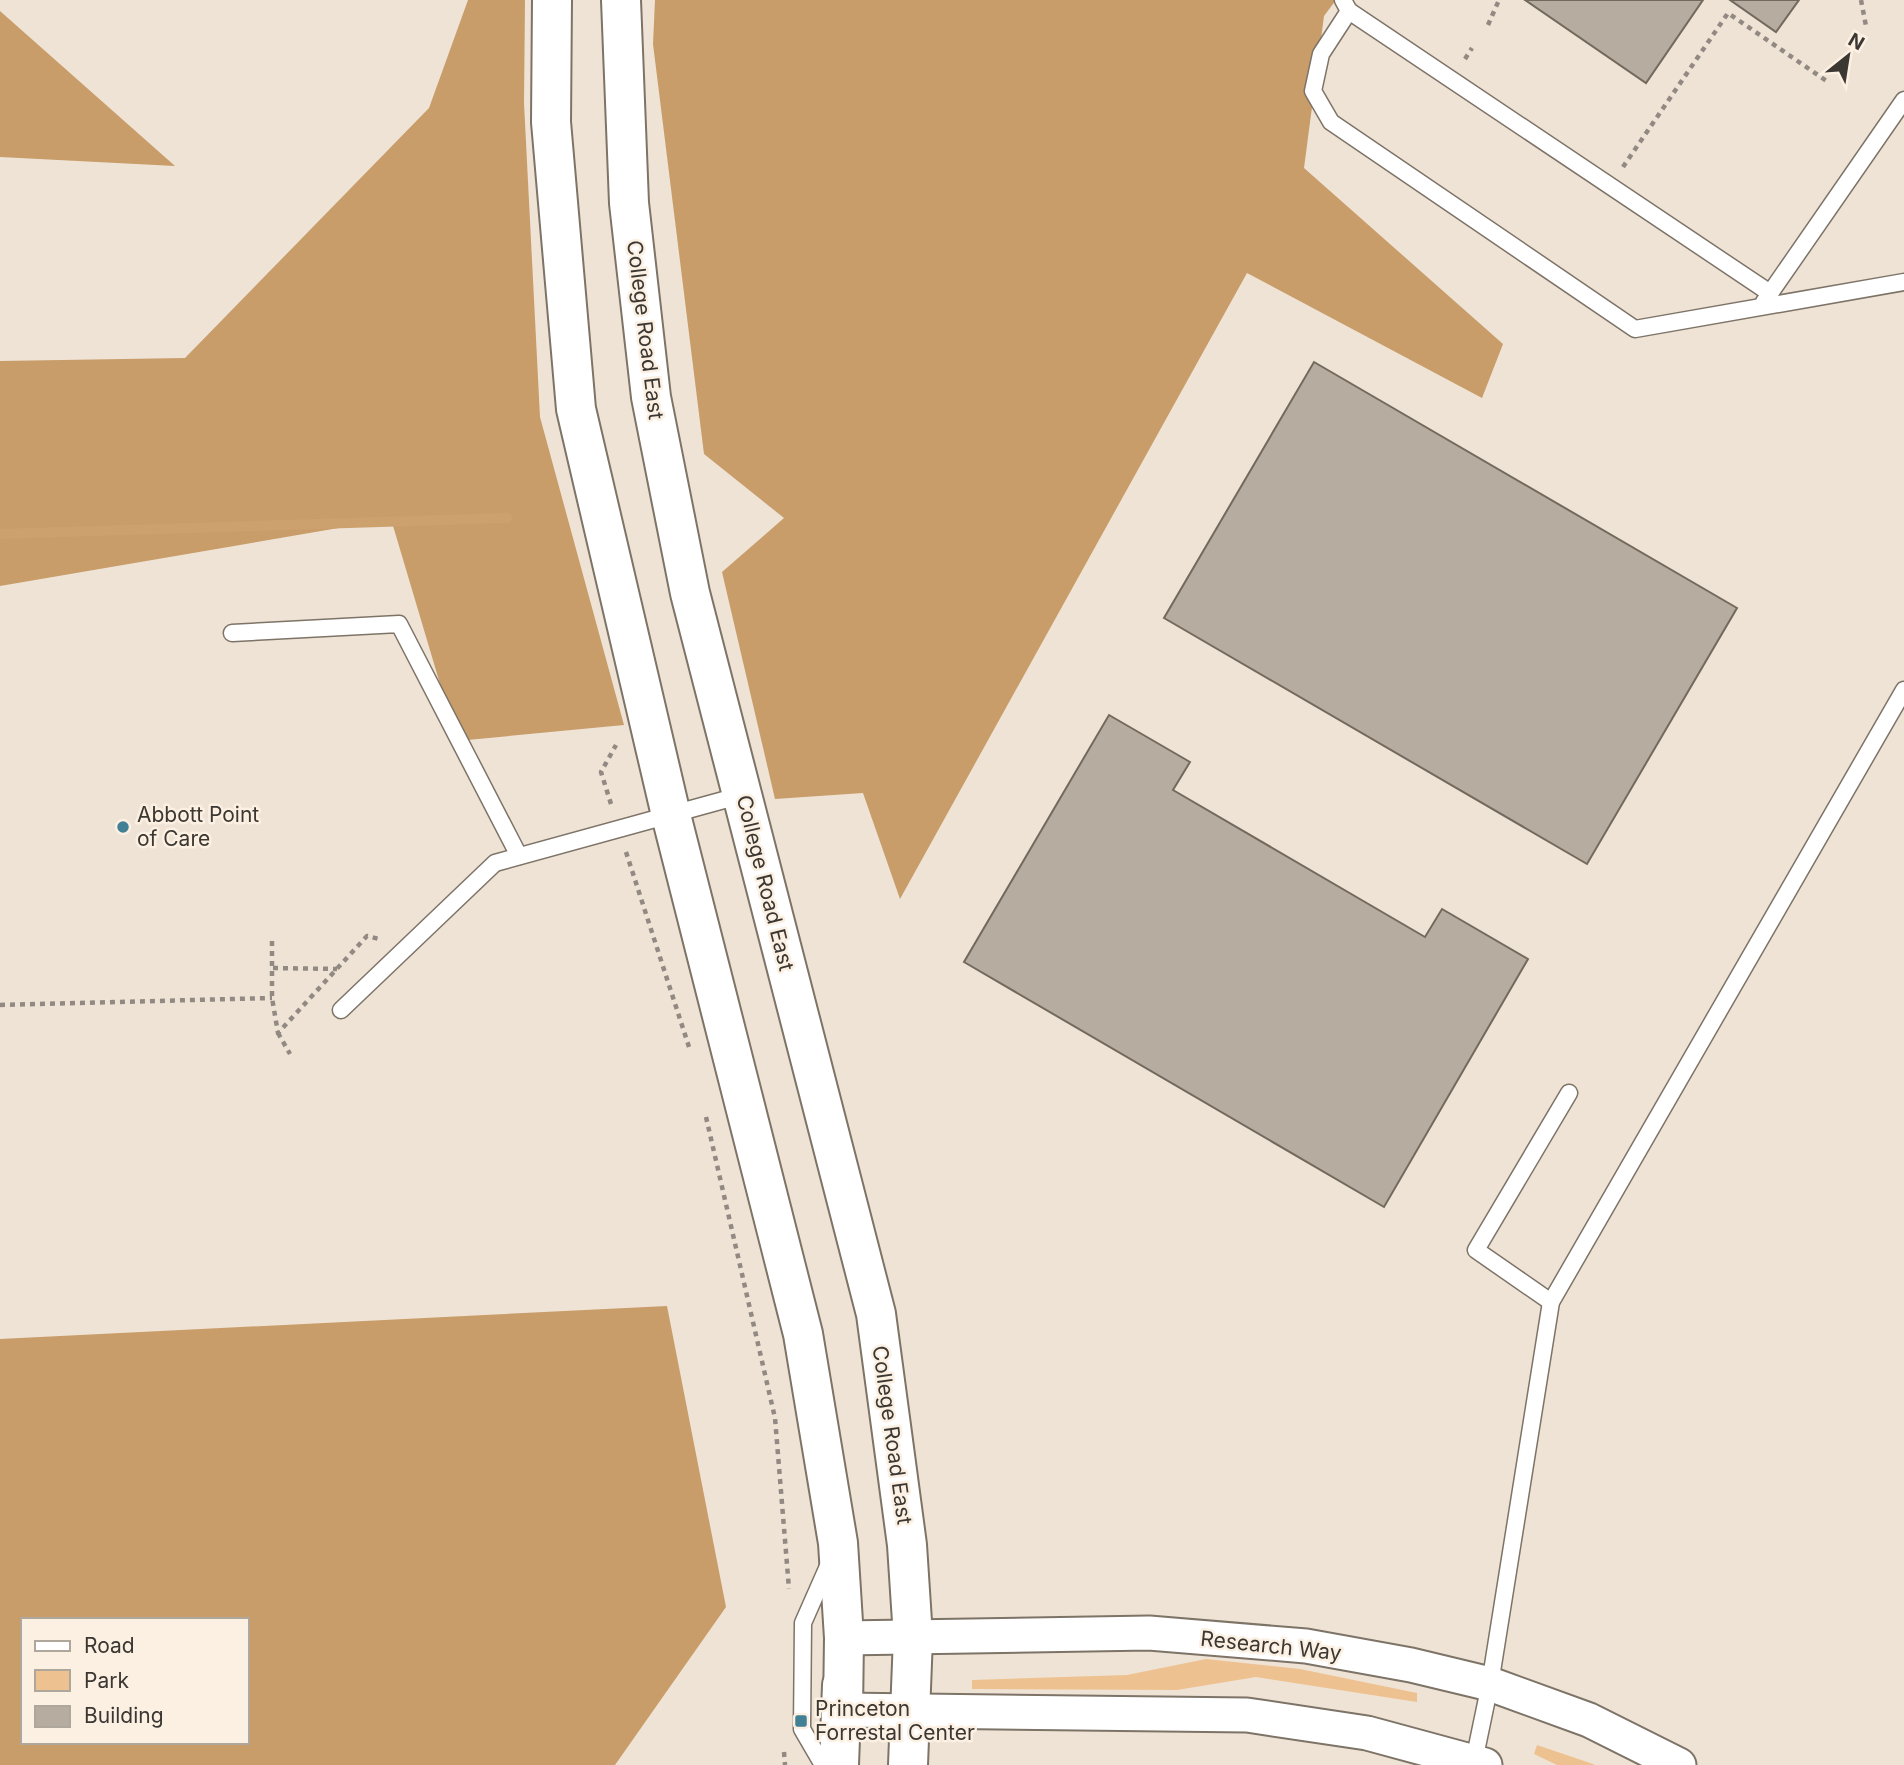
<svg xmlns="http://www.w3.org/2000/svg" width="1904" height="1765" font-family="Inter,sans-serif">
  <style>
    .green { fill: #edc290 }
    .forest { fill: #c89d69; fill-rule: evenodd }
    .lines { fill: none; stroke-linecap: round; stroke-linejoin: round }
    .stream { stroke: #cda16d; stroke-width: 10 }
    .building { fill: #b7aca0; stroke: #73695d; stroke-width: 2 }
    .lane-casing { stroke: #7d7367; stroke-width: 19 }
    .street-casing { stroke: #7d7367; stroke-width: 37 }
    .secondary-casing { stroke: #7d7367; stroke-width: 42 }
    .path { stroke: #928a82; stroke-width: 4.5; stroke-dasharray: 5 5; stroke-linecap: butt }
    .lane { stroke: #fff; stroke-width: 16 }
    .street { stroke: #fff; stroke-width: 33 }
    .secondary { stroke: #fff; stroke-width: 38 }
    .poi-dot { fill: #418095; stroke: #fcf0e3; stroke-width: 2.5 }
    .labels { text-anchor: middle; stroke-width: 5; stroke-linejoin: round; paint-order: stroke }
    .street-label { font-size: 21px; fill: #3b3732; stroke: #fcf0e3 }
    .poi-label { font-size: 21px; fill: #3b3732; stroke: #fcf0e3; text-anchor: start }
  </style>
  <rect width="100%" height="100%" fill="#efe3d6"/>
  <!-- green -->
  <g class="green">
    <path d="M1206,1659L1300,1669L1417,1693V1702L1256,1677L1177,1690L972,1689V1680L1127,1675Z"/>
    <path d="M1537,1745L1593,1764L1595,1765H1557L1534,1754Z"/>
  </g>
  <!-- forest -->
  <g class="forest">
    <path d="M468,0H525L524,103L540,417L624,725L457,741L391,519L0,586V361L185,358L429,108Z"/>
    <path d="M655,0H1336L1324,16L1304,168L1503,344L1482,398L1247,273L900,899L863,793L775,799L722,572L784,518L704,454L653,44Z"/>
    <path d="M0,11L175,166L0,157Z"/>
    <path d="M667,1306L726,1607L615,1765H0V1339ZM23,1620H247V1742H23Z"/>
  </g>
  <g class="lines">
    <!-- stream -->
    <path class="stream" d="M0,534L507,518"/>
  </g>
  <!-- building -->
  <g class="building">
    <path d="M1525,0H1703L1646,83Z"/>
    <path d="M1730,0H1799L1776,32Z"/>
    <path d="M1314,362L1737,608L1587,864L1164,618Z"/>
    <path d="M1109,715L1190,762L1173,790L1425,937L1442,909L1528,959L1384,1207L964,962Z"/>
  </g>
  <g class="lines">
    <defs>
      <g id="lane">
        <path d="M1343,0L1349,11L1321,54L1313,91L1331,122L1635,329L1904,282"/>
        <path d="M1349,11L1770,293"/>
        <path d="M1764,302L1904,100"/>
        <path d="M232,633L399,624L519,856"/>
        <path d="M341,1010L495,863L742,795"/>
        <path d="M1551,1302L1476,1250L1569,1093"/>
        <path d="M1474,1761L1490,1684L1551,1302L1904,690"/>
        <path d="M823,1765L802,1729L803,1623L829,1564"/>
      </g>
      <g id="street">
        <path d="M844,1638L1149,1633L1306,1646L1411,1665L1490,1684L1589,1720L1679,1765"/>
        <path d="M843,1710L1247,1715L1367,1733L1485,1765"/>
      </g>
      <g id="secondary">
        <path d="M552,0L551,122L576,409L671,815L803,1334L838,1543L844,1638L843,1710"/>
        <path d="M621,0L629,203L651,397L690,593L876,1314L907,1545L913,1637L908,1765"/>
        <path d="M839,1765L842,1685"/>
      </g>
    </defs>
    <!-- lane casing -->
    <use href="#lane" class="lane-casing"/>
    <!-- street casing -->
    <use href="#street" class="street-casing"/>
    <!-- secondary casing -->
    <use href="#secondary" class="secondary-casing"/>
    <!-- path -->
    <g class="path">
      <path d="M1861,0L1866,26"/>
      <path d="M1488,25L1499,0"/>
      <path d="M1465,59L1472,48"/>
      <path d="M1623,167L1728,13L1828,82"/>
      <path d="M611,804L601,772L616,745"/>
      <path d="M626,852L689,1047"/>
      <path d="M272,941V998L278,1033L367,936L379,939"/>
      <path d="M273,968L337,969"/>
      <path d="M0,1005L272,998"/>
      <path d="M278,1033L290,1054"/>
      <path d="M706,1117L775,1418L789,1589"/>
      <path d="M784,1752L785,1765"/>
    </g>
    <!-- lane -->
    <use href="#lane" class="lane"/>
    <!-- street -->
    <use href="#street" class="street"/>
    <!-- secondary -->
    <use href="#secondary" class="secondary"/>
  </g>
  <!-- markers -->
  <g class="poi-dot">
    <circle cx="123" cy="827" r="7"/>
    <rect x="794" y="1714" width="14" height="14" rx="3.5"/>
  </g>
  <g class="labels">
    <!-- street labels -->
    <g class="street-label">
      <text transform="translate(645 330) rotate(83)" y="7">College Road East</text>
      <text transform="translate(765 883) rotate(76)" y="7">College Road East</text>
      <text transform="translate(892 1435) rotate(82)" y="7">College Road East</text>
      <text transform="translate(1271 1646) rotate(6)" y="7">Research Way</text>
    </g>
    <!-- poi labels -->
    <g class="poi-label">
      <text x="137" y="822">Abbott Point<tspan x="137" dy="24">of Care</tspan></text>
      <text x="815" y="1716">Princeton<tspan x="815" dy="24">Forrestal Center</tspan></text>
    </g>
  </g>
  <!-- legend -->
  <rect x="21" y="1618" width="228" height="126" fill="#fcf0e3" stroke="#afa69c" stroke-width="2"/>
  <rect x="35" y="1641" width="35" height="10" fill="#ffffff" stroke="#afa69c" stroke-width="2"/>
  <text x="84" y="1653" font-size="21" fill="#3b3732">Road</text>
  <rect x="35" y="1670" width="35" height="21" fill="#edc290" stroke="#afa69c" stroke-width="2"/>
  <text x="84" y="1688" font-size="21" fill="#3b3732">Park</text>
  <rect x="35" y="1706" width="35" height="21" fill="#b7aca0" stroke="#afa69c" stroke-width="2"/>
  <text x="84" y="1723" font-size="21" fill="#3b3732">Building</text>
  <!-- north arrow -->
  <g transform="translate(1848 56) rotate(30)" stroke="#fcf0e3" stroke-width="5" paint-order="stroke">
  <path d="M0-5L12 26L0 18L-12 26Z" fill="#3b3732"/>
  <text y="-10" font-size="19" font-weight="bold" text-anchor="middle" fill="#3b3732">N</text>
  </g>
</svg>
